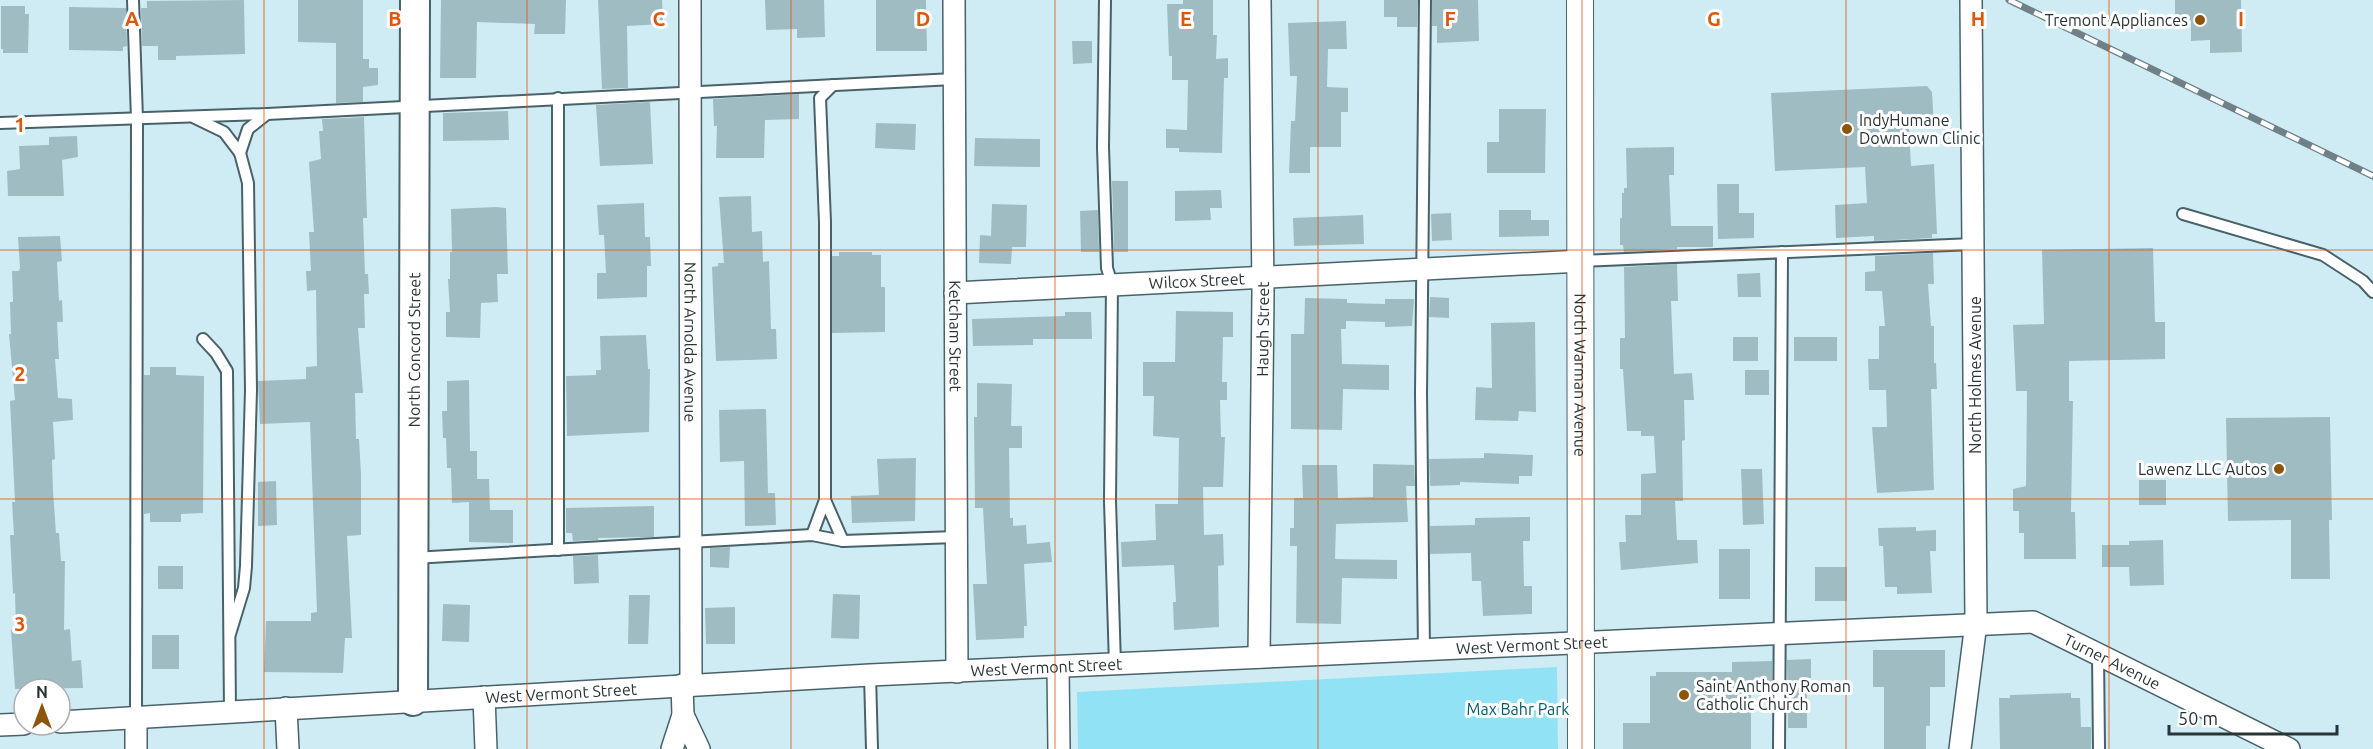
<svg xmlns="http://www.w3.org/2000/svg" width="2373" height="749" font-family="Ubuntu,sans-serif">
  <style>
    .green { fill: #92e2f6 }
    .building { fill: #a0bcc3 }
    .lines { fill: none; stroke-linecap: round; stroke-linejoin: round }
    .service-casing { stroke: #496269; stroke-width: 14 }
    .minor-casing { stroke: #496269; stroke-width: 24 }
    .tertiary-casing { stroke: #496269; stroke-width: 28 }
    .secondary-casing { stroke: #496269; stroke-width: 32 }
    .service { stroke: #fff; stroke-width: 10 }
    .minor { stroke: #fff; stroke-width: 21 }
    .tertiary { stroke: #fff; stroke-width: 26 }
    .secondary { stroke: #fff; stroke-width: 28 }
    .rail-casing { stroke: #6f8187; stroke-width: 7 }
    .rail { stroke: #fff; stroke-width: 4.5; stroke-dasharray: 14; stroke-linecap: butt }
    .grid { fill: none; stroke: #de570e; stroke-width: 1.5; stroke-opacity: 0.55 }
    .poi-dot { fill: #8c550a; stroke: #fff; stroke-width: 2 }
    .labels { text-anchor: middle; stroke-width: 6; stroke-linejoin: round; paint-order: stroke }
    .poi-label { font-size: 16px; fill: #293437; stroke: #fff; text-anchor: end }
    .street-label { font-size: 16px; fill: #293437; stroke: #fff }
    .park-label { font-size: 16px; fill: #025b6b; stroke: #fff }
    .grid-label { font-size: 20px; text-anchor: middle; font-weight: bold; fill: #de570e; stroke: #fff; stroke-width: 6; stroke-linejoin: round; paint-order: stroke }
  </style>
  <rect width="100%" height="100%" fill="#cfecf4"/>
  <!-- green -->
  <path class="green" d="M1557,667L1558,749H1078L1077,692Z"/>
  <!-- building -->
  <g class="building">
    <path d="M244,0L245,54L176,56V60H158V46H142L141,8H147V1Z"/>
    <path d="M298,0H363V59H369V68H378V85L363,87V102L336,103V43L298,42Z"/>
    <path d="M441,0H566L565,34H534L535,24L477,22L476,78H440Z"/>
    <path d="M598,0H662L663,24L627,26L628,88L602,89Z"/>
    <path d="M765,0H824L825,37L797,38V29L766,30Z"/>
    <path d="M876,0H926L927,51H876Z"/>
    <path d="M1183,0H1213V35H1217L1216,59L1228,58V78H1224L1222,153L1179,152V148H1166V129L1187,130L1188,80H1172V56H1169L1167,4H1183Z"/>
    <path d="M1384,0H1418L1417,27H1397V17H1384Z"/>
    <path d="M1432,0H1478L1479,41L1437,43V26H1432Z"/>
    <path d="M2175,0H2241L2242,52L2210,53V40L2191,41V20L2175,21Z"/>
    <path d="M1,6H25V14H29L28,53H3V49H1Z"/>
    <path d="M69,7L126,8L127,46L123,47V51L69,50Z"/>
    <path d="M1346,21L1347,49H1328L1327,87L1348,88V112H1341V147H1310V173H1289L1291,121H1295L1297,76H1290L1288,23Z"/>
    <path d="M1072,41H1092V63L1073,64Z"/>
    <path d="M1927,86L1932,92L1934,128L1909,129L1911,166L1934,164L1937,234H1932V238L1874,241V236L1836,238L1835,205L1867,203L1865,167L1775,171L1771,93Z"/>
    <path d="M799,94V119L765,120L764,158H716L717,126H714L713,99Z"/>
    <path d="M650,102L653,164L600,166L596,105Z"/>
    <path d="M1499,109H1546L1545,173H1487V142H1499Z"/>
    <path d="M508,111L509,140L443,141V113Z"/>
    <path d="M364,117L367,218H363L365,274H368L369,294H364L365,328H358L363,393H355L356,439H359L361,474V535L347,536L352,638H345L343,673L264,672L266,621H311V613L317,612L310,422L260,424L258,381L306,379V367L317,366L316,290L307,291L306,271H311L309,232H314L309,162L321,159L319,131H323L322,119Z"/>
    <path d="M876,123L916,124L915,150L875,148Z"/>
    <path d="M77,136L78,157L62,160L64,196H8L7,171L20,169L19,146L49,145V137Z"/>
    <path d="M975,138L1040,139V167L974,166Z"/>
    <path d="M1674,147V175H1669L1671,226H1713V247H1677V249L1624,252L1623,245H1620V218H1622V193H1624V188H1627L1626,148Z"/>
    <path d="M1112,181H1128V252H1114Z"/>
    <path d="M1717,184H1739V213H1754V238L1718,239Z"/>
    <path d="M1221,190L1222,208H1210L1211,220L1175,221V191Z"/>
    <path d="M751,196L752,232L762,231L763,262L769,261L771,329H776L777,359L716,361L712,267L718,266V263H724L719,197Z"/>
    <path d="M644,203L645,237H650L651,266H647V297L597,299V273H606L604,235H599L597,205Z"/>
    <path d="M992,204L1027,205L1026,247H1012L1011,264L979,263L980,235L991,236Z"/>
    <path d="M496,207L506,208L508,274H497L498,302L481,303L480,338L446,337V312H450L448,279H450V252H452L451,209Z"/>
    <path d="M1098,210L1099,252H1081L1080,211Z"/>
    <path d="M1499,210H1531V220H1549V236L1499,237Z"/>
    <path d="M1451,213L1452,240L1432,241L1431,214Z"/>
    <path d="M1363,215L1364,244L1294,246L1293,218Z"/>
    <path d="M60,236L62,261L57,262L59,301L62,300L63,322H57L59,359H55L58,398L72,399L73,420L53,422L55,459L52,460L53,491L56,533H59L61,561H65L64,630L70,629L72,661L81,660L83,688L15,689L11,630H16L15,593L13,594L10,535H14L12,502H15L10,401L15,400L9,334H11L10,302H13L12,271H19L20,268L18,237Z"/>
    <path d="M2153,248L2155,322H2165V359L2069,361V401H2073L2071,512H2075L2076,559H2024V533H2019V511H2013V489L2026,486L2027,391H2016L2013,325L2044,324L2042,250Z"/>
    <path d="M839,252H872V255H881V287H885V332L832,333V256H839Z"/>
    <path d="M1933,253L1934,284H1928L1931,326H1934V363H1936L1937,389H1931L1934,490L1877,493L1872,427H1887L1886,390H1869L1868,359H1879V326H1885L1882,291H1865V272L1875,271V256Z"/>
    <path d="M1677,264L1678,301H1671L1674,374L1692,373L1694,400H1684L1685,440L1682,441L1683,501H1675L1677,540H1697L1698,563L1621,570L1619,542H1626L1625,515H1641V474L1656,473L1654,436H1641V431H1627L1623,369H1620V338H1625L1624,267Z"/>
    <path d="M1760,273L1761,297H1738L1737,274Z"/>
    <path d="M1430,297L1449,298V318L1429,317Z"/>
    <path d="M1305,298L1347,299V303L1385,304V299H1414L1412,326L1385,327V322L1346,321V329H1341L1342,364L1389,365V390L1343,389L1342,430L1291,429V334H1304Z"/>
    <path d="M1176,311L1233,312V337H1223L1222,382H1227V400H1220L1221,437H1225L1223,487H1203L1204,535L1223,534L1224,565L1218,566L1219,627L1174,630L1173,602H1176L1174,565L1122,567L1121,542L1156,540L1155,504H1178L1179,438L1153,436L1154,396H1143V362H1175Z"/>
    <path d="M1065,312H1091L1092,339H1033V345L973,346L972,319L1065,316Z"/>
    <path d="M1535,322L1536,412L1519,411L1518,421L1475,420L1476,387L1492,388L1491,323Z"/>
    <path d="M646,335L648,369H650L649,432L567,436L566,376L596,375V370H601L600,336Z"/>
    <rect x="1733" y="337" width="25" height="24"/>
    <rect x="1794" y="337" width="43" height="24"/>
    <path d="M150,367H176V375L204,376L203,513L181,514V522H150V513L144,514V375H150Z"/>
    <rect x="1745" y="370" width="24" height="25"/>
    <path d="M469,380L470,451H477V479H489L490,510H513V543L469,542V502L452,503L451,468H447L446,438H443L442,411H447V381Z"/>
    <path d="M977,383L1012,384L1011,426H1022V448H1009L1010,518H1013V526L1026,525L1027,544L1050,542L1052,562L1024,564L1027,626H1024V638L976,640L973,584H987L983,508H975L974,417H977Z"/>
    <path d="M766,409L768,493H775L776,525L745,526L744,461L720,462L719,410Z"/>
    <path d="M2330,417L2332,520H2329L2330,579H2291V520L2228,521L2226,418Z"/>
    <path d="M1484,453L1533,455L1532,476H1519V484L1460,482V485L1430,486L1429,459L1484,458Z"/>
    <path d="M916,458L915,521L852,523L851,496L879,495L877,459Z"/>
    <path d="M1373,464L1414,465L1415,486H1406L1408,522L1336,524L1335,559L1397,560V579L1342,578L1341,624L1296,623L1297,546H1290V528H1294V498H1303L1302,465H1337L1338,498L1373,497Z"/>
    <path d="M1741,469H1762L1764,524L1743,525Z"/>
    <rect x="2139" y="480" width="27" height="25"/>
    <path d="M276,481L277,525L258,526V482Z"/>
    <path d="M654,506V537L598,538V540L573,541L572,533H566V508Z"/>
    <path d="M1530,517V541H1523L1524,586H1532V614L1483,616L1481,581H1472L1471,553L1430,554V526L1475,525V518Z"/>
    <path d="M1916,527V531L1936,530V551H1930L1932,593L1897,594V587H1885L1883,546H1879L1878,528Z"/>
    <path d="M2163,540L2164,585L2130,586L2129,567H2102V545H2129V541Z"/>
    <path d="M730,547L729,568L710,567V548Z"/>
    <rect x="1719" y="549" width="31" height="50"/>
    <path d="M598,555L599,583L574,584L573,556Z"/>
    <rect x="158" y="566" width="25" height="23"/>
    <rect x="1815" y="567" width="32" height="34"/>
    <path d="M833,594L860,595L859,639L831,638Z"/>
    <path d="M629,595H650L648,644H628Z"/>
    <path d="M443,604L470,605L469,642L442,641Z"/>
    <path d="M735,607V644H706L705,608Z"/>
    <rect x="152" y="635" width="27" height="34"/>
    <path d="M1873,650H1945V687H1930V726H1926V749H1884V687H1873Z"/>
    <path d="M1811,659V678H1807V728H1788L1787,660Z"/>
    <path d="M1772,661V694L1751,695V749H1623V723H1650V676H1656V672H1732V662Z"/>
    <path d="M2071,693V698H2080L2081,727H2091V749H2000L1999,698H2010V695Z"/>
  </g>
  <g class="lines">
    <defs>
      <g id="service">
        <path d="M133,0L137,119L136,717"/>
        <path d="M1105,0L1103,147L1107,268L1112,284L1110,501L1115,665"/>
        <path d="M558,98V550"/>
        <path d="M195,118L224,132L240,153L248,129L267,114"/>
        <path d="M0,123L267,114L954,79"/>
        <path d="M2183,214L2323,255L2363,281L2373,292"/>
        <path d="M1581,261L1973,244"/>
        <path d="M203,339L216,353L227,371L230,711"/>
        <path d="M825,500V222L820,98L833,85"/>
        <path d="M812,535L825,500L843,541"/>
        <path d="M413,558L812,535L843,541L956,537"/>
        <path d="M230,634L244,588L246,566L251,390L248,183L240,153"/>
        <path d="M1424,650L1421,394L1425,0"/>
        <path d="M2098,654L2099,749"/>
        <path d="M870,675L872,749"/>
        <path d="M1779,749L1782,252"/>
      </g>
      <g id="minor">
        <path id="s1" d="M690,0L691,685"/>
        <path id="s2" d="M954,0L957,672"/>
        <path id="s3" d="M955,293L1581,261"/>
        <path id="s4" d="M1259,657L1263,294L1260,0"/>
        <path d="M1058,667L1059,749"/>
        <path d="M484,697L486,749"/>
        <path d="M286,708L288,749"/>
        <path d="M683,715L699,749"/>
        <path d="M136,717V749"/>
        <path id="s5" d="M60,722L870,675L2033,622L2289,749"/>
        <path d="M0,725L24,724"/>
        <path d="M672,749L683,715L682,685"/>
        <path d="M1960,749L1976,623L1971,0"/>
      </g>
      <g id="tertiary">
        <path id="s6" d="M1580,0L1581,749"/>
      </g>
      <g id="secondary">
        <path id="s7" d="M413,701L415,0"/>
      </g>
    </defs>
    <!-- service casing -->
    <use href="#service" class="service-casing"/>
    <!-- minor casing -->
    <use href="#minor" class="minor-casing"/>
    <!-- tertiary casing -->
    <use href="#tertiary" class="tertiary-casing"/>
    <!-- secondary casing -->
    <use href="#secondary" class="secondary-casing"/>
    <!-- service -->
    <use href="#service" class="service"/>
    <!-- minor -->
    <use href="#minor" class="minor"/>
    <!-- tertiary -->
    <use href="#tertiary" class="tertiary"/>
    <!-- secondary -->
    <use href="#secondary" class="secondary"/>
    <defs>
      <path id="rail" d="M2009,0L2373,176"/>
    </defs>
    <!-- rail casing -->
    <use href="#rail" class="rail-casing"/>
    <!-- rail -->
    <use href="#rail" class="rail"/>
  </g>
  <!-- grid -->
  <path class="grid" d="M264,0V749M527,0V749M791,0V749M1055,0V749M1318,0V749M1582,0V749M1846,0V749M2109,0V749M0,250H2373M0,499H2373"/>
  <!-- markers -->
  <g class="poi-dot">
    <circle cx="2200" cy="20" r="6"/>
    <circle cx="1847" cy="129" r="6"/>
    <circle cx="2279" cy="469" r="6"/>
    <circle cx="1684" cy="695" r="6"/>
  </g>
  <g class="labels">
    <!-- poi labels -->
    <g class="poi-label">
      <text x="2188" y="26">Tremont Appliances</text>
      <text x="1859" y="126" text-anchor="start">IndyHumane<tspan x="1859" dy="18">Downtown Clinic</tspan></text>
      <text x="2267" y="475">Lawenz LLC Autos</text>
      <text x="1696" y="692" text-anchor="start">Saint Anthony Roman<tspan x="1696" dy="18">Catholic Church</tspan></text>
    </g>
    <!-- street labels -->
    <g class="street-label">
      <text dy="6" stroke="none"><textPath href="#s3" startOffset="242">Wilcox Street</textPath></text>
      <text dy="6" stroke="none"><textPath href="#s4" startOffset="328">Haugh Street</textPath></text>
      <text dy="6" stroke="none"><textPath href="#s2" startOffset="336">Ketcham Street</textPath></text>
      <text dy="6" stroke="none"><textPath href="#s1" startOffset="342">North Arnolda Avenue</textPath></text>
      <text dy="6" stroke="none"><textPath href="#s7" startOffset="351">North Concord Street</textPath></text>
      <text dy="6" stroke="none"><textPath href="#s6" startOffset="375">North Warman Avenue</textPath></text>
      <text transform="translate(1975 375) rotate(-90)" y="6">North Holmes Avenue</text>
      <text dy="6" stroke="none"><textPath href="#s5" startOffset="1474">West Vermont Street</textPath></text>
      <text dy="6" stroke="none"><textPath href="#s5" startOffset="2064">Turner Avenue</textPath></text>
      <text dy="6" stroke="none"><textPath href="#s5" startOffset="988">West Vermont Street</textPath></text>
      <text dy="6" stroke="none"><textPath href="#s5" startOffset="502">West Vermont Street</textPath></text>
    </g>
    <!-- park labels -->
    <g class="park-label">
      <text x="1518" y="715">Max Bahr Park</text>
    </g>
  </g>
  <g class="grid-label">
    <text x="132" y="26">A</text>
    <text x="395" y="26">B</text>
    <text x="659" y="26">C</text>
    <text x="923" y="26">D</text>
    <text x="1186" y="26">E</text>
    <text x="1450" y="26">F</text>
    <text x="1714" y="26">G</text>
    <text x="1978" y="26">H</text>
    <text x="2241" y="26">I</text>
    <text x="20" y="132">1</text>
    <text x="20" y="381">2</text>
    <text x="20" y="631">3</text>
  </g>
  <!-- north arrow -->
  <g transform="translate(42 707)"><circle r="28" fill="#ffffff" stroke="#a9aeaf" stroke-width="1.5"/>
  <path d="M0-4.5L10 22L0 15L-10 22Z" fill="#8c550a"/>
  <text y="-9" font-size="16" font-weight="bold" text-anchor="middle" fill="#293437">N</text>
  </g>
  <!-- scale -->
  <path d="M2169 725v9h168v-9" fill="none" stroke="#293437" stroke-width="3"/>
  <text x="2178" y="725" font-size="18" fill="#293437" stroke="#ffffff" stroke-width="4.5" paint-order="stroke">50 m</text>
</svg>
